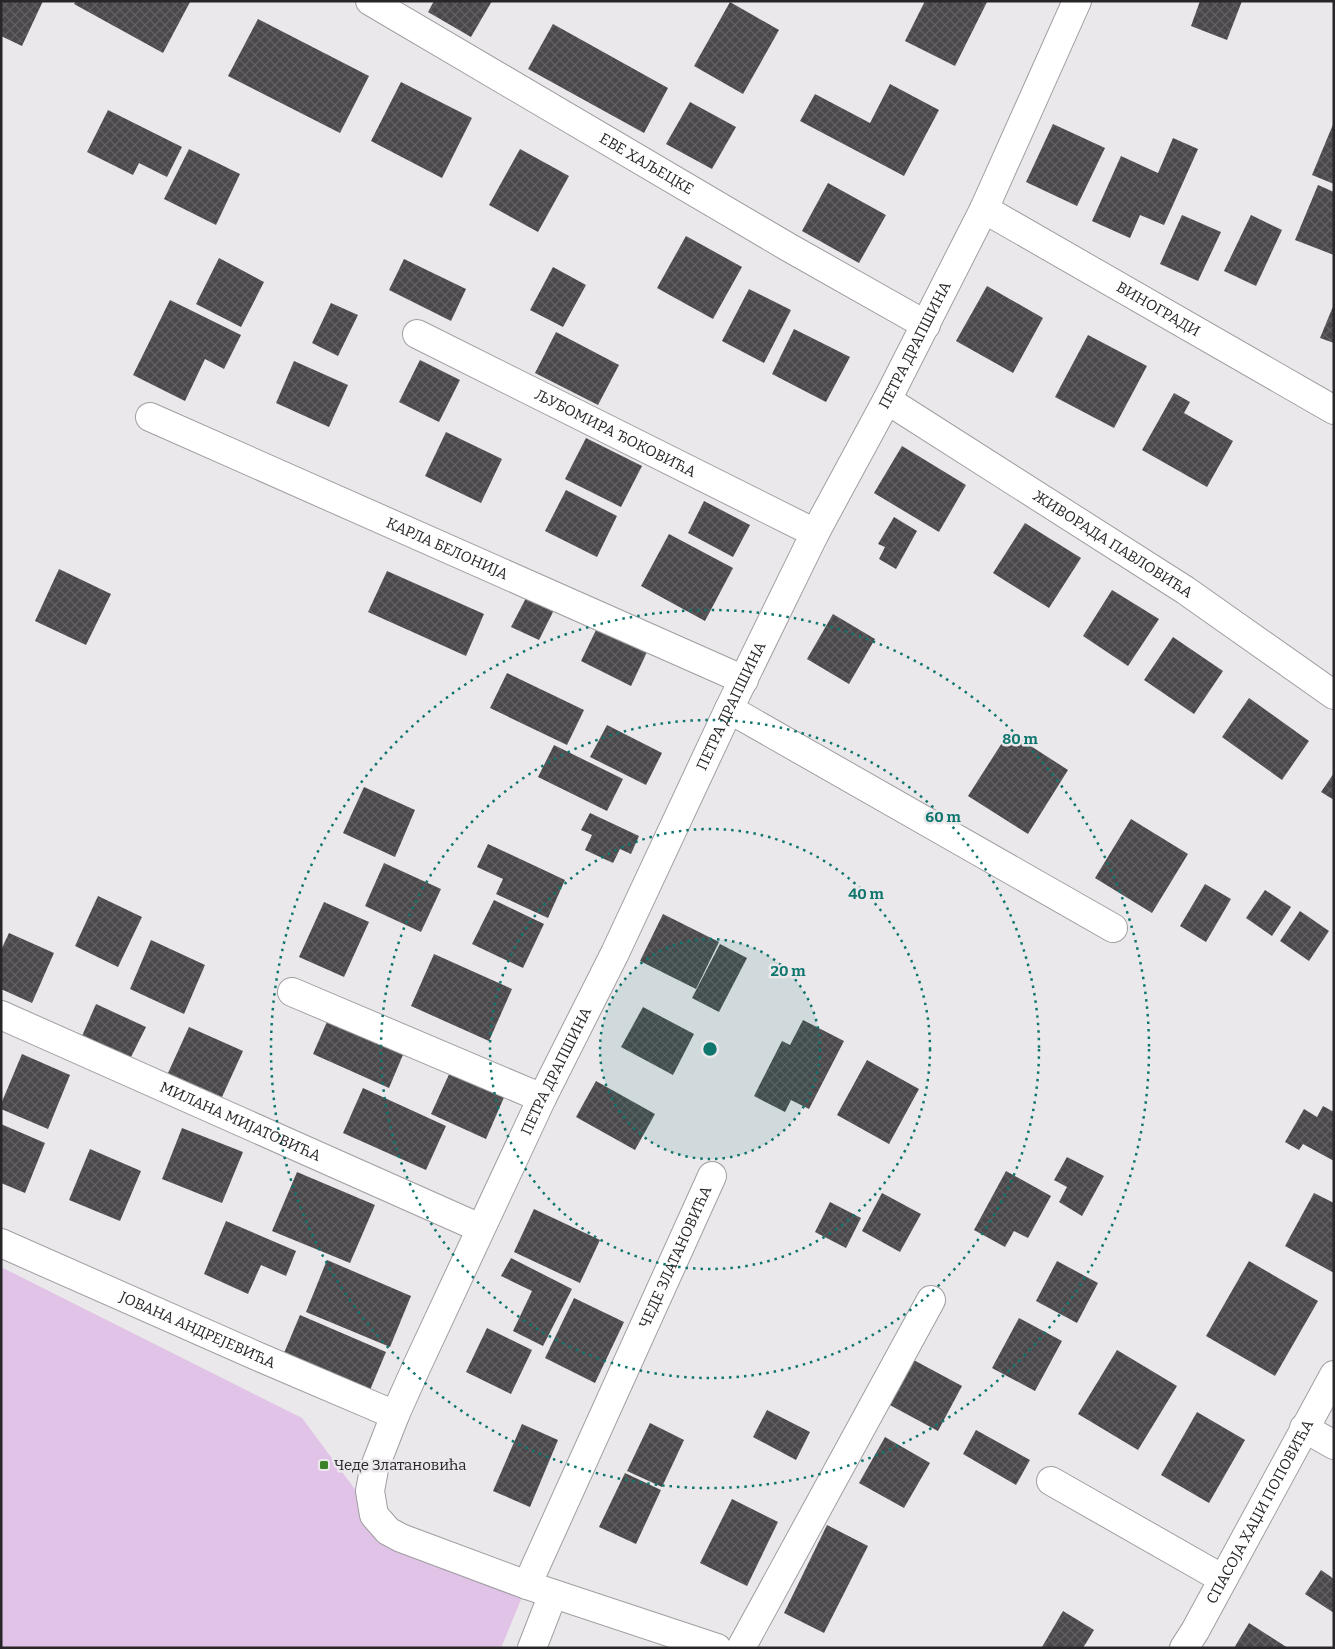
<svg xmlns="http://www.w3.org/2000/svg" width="1335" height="1649" font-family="Bitter,serif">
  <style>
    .grass { fill: #e0c3e7 }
    .building { fill: url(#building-cross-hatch) }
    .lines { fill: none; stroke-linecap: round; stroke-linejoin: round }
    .minor-casing { stroke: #a09ea1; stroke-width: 30 }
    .minor { stroke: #fff; stroke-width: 28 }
    .ring { fill: none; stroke: #0f766e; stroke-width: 2.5; stroke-dasharray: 2.5 5 }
    .poi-dot { fill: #3a8127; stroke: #ebe8eb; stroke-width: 2 }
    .labels { text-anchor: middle; stroke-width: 5; stroke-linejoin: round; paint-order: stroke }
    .street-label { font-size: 15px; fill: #282628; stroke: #ebe8eb }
    .poi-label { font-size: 15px; fill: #282628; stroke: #ebe8eb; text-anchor: start }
    .centre { fill: #0f766e; stroke: #ebe8eb; stroke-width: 2.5 }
    .ring-label { font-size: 15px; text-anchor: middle; font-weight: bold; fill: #0f766e; stroke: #ebe8eb; stroke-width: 5; stroke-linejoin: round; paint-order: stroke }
  </style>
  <defs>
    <pattern id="building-cross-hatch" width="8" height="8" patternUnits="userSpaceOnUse" patternTransform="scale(1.25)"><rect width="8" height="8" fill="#4a484b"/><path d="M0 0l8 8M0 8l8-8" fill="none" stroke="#616062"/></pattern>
  </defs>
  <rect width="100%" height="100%" fill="#ebe8eb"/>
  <!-- grass -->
  <path class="grass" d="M1,1267L302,1418L374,1515L527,1585L501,1648H1Z"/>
  <!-- building -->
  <g class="building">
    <path d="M1,1H43L22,46L1,36Z"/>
    <path d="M76,1H189L190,2L163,53L74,4Z"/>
    <path d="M434,1H492L471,37L428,12Z"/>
    <path d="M925,1L987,2L955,66L905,41Z"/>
    <path d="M1200,1H1242L1227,40L1191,26Z"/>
    <path d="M730,2L779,30L743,94L694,66Z"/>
    <path d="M258,19L369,76L340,133L228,76Z"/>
    <path d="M553,24L668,88L644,133L528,69Z"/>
    <path d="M401,82L472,118L442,178L371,141Z"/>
    <path d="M890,84L939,110L904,176L800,121L815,94L870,123Z"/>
    <path d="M690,102L736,127L712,169L666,144Z"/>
    <path d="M108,110L182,147L167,177L139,163L133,175L87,152Z"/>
    <path d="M1334,122V184L1312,175Z"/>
    <path d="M1053,124L1105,148L1077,206L1026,182Z"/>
    <path d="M1173,138L1198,149L1164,225L1140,215L1130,238L1092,221L1121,156L1158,173Z"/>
    <path d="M189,149L240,174L216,225L164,199Z"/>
    <path d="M520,149L569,176L538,232L489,205Z"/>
    <path d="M828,183L886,215L859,263L802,231Z"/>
    <path d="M1318,185L1334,192V255L1295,240Z"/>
    <path d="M1182,215L1221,232L1198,281L1160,264Z"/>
    <path d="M1251,215L1282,230L1256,286L1224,271Z"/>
    <path d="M686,236L742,267L713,319L657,288Z"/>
    <path d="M219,258L264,282L241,327L196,304Z"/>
    <path d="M404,259L466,289L451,321L389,290Z"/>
    <path d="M553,267L586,285L563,327L530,310Z"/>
    <path d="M987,286L1043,318L1013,373L956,341Z"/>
    <path d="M749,289L791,310L764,363L722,341Z"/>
    <path d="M170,300L241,335L224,369L205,359L185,401L133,375Z"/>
    <path d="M331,303L358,315L338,356L312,343Z"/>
    <path d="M1334,304V343L1320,338Z"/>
    <path d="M794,329L850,357L826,402L772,374Z"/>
    <path d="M556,332L619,365L598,405L535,373Z"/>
    <path d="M1088,335L1147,366L1114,428L1055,397Z"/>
    <path d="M420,360L460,380L439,422L399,402Z"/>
    <path d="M294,361L348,385L329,427L276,403Z"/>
    <path d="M1174,393L1190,402L1184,413L1233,441L1207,487L1142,450Z"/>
    <path d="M446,432L502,459L481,503L425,476Z"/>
    <path d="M586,438L642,466L621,507L565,479Z"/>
    <path d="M902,446L966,485L939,532L874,493Z"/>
    <path d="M566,490L617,516L597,557L545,531Z"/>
    <path d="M704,501L750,525L733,557L688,533Z"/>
    <path d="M894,517L917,531L896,569L879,559L885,547L878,544Z"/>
    <path d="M1025,523L1081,558L1049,608L993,573Z"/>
    <path d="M669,534L733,568L705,621L641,586Z"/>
    <path d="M59,569L111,594L86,645L35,621Z"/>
    <path d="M387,571L484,614L466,656L368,612Z"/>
    <path d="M1112,590L1159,619L1128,666L1083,636Z"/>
    <path d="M527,596L554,610L539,640L511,627Z"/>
    <path d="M833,614L875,639L849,684L807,659Z"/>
    <path d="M597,628L647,652L631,686L581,661Z"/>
    <path d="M1173,637L1223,671L1194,714L1144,680Z"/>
    <path d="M507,673L584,710L567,745L490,708Z"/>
    <path d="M1249,698L1309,741L1282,780L1222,737Z"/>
    <path d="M607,725L662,753L646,785L590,757Z"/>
    <path d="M1009,732L1068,770L1028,834L968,796Z"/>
    <path d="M554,745L623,779L607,811L538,777Z"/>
    <path d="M1334,773V800L1321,792Z"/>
    <path d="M364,787L415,810L395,857L343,833Z"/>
    <path d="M590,813L639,836L631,854L620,849L613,863L585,850L592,835L581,830Z"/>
    <path d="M1131,819L1188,854L1152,913L1095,878Z"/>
    <path d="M488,844L565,880L548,918L496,894L503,879L477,867Z"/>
    <path d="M384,863L441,889L421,932L365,906Z"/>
    <path d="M1205,884L1231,899L1206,942L1180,926Z"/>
    <path d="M1265,890L1291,907L1272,936L1246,918Z"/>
    <path d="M98,896L142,917L118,967L75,946Z"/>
    <path d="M494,900L544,924L523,968L472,944Z"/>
    <path d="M324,902L369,922L344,977L299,957Z"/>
    <path d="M1300,911L1329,931L1309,961L1280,941Z"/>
    <path d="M663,914L719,942L696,989L640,961Z"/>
    <path d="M9,933L54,953L32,1003L1,989V950Z"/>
    <path d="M151,940L205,965L184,1014L130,989Z"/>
    <path d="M720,944L747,958L719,1012L692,998Z"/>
    <path d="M434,954L512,989L489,1041L411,1006Z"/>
    <path d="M96,1004L146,1027L130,1059L82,1036Z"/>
    <path d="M643,1007L694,1034L673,1075L621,1047Z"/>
    <path d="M329,1017L405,1050L389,1088L313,1054Z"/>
    <path d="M803,1020L844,1041L809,1109L791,1100L785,1112L754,1096L782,1041L790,1045Z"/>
    <path d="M189,1027L243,1051L222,1097L168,1073Z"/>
    <path d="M22,1054L70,1075L48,1129L1,1109V1104Z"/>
    <path d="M867,1060L919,1089L889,1144L837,1115Z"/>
    <path d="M451,1070L505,1095L486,1139L431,1114Z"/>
    <path d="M596,1081L655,1114L635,1150L576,1117Z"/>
    <path d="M363,1088L446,1126L426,1170L343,1133Z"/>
    <path d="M1323,1106L1334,1112V1161L1303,1144L1299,1150L1285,1142L1304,1109L1317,1117Z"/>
    <path d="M1,1124L45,1143L25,1193L1,1183Z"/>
    <path d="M182,1128L243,1152L222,1203L162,1179Z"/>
    <path d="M90,1149L141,1171L120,1221L69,1200Z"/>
    <path d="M1067,1157L1104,1176L1082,1216L1059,1202L1067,1187L1054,1180Z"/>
    <path d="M1006,1171L1051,1196L1028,1238L1014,1231L1005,1247L974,1230Z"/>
    <path d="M297,1172L375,1205L350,1263L272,1231Z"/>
    <path d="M882,1193L921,1214L900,1252L862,1231Z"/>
    <path d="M1314,1193L1334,1203V1273L1285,1246Z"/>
    <path d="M830,1202L861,1218L846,1248L815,1232Z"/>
    <path d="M534,1209L600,1240L580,1283L514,1252Z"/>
    <path d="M226,1221L296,1251L286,1276L261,1265L248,1294L204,1274Z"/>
    <path d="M511,1258L572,1289L543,1346L513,1331L532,1291L501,1276Z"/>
    <path d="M327,1260L411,1296L390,1347L306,1312Z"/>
    <path d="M1057,1261L1098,1283L1077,1323L1036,1301Z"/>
    <path d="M1249,1261L1318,1301L1275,1376L1206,1336Z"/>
    <path d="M574,1298L624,1322L595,1383L545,1358Z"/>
    <path d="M300,1315L386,1352L370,1390L284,1353Z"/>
    <path d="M1019,1318L1062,1341L1035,1391L992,1368Z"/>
    <path d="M487,1328L532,1350L511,1394L466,1372Z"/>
    <path d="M1117,1350L1177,1386L1138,1450L1078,1414Z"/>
    <path d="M910,1358L962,1386L938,1431L886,1403Z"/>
    <path d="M767,1410L810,1432L796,1460L753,1437Z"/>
    <path d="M1197,1412L1245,1440L1209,1503L1161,1475Z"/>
    <path d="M650,1423L684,1440L662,1487L627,1471Z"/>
    <path d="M522,1424L558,1440L530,1507L493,1491Z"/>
    <path d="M976,1430L1030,1460L1016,1485L963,1454Z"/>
    <path d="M885,1437L930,1463L904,1508L859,1483Z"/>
    <path d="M625,1473L661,1490L636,1544L599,1527Z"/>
    <path d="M732,1499L778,1522L747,1586L700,1563Z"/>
    <path d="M827,1525L868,1546L824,1633L784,1613Z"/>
    <path d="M1321,1570L1334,1579V1613L1305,1594Z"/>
    <path d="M1063,1611L1094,1630L1083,1648L1042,1647Z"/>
    <path d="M1249,1623L1288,1648H1234Z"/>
  </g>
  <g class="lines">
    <defs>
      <g id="minor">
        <path id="s1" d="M370,1L788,247L926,325"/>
        <path id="s2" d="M984,209L1334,410"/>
        <path id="s3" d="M417,334L815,533"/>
        <path id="s4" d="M887,400L1185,590L1334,695"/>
        <path id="s5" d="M150,417L744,680"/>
        <path d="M729,709L1113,928"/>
        <path d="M292,992L542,1098"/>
        <path id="s6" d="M1,1015L480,1228"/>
        <path id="s7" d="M1,1243L259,1357L395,1415"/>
        <path d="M1304,1428L1334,1445"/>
        <path d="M1051,1481L1223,1579"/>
        <path id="s8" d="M527,1585L712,1176"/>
        <path d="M532,1648L553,1594"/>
        <path id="s9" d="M717,1648L527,1585L401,1538L388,1531L374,1515L370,1491L374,1469L395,1415L416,1368L542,1098L615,953L729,709L815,533L887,400L984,209L1077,1"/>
        <path d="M741,1648L931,1300"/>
        <path id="s10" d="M1184,1648L1195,1631L1334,1375"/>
      </g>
    </defs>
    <!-- minor casing -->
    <use href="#minor" class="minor-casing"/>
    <!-- minor -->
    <use href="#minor" class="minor"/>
  </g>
  <!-- distance rings -->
  <circle cx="710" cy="1049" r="110" fill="#0f766e" fill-opacity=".12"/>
  <g class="ring">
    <circle cx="710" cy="1049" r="110"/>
    <circle cx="710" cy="1049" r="220"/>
    <circle cx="710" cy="1049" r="329"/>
    <circle cx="710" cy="1049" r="439"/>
  </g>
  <!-- markers -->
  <rect class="poi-dot" x="319" y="1460" width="10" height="10" rx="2.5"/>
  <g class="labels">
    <!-- street labels -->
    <g class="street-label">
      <text dy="5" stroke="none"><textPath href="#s1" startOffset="321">ЕВЕ ХАЉЕЦКЕ</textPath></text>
      <text dy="5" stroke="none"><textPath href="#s2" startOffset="201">ВИНОГРАДИ</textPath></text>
      <text dy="5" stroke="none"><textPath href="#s9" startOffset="1665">ПЕТРА ДРАПШИНА</textPath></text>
      <text dy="5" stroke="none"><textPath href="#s3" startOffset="222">ЉУБОМИРА ЂОКОВИЋА</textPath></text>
      <text dy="5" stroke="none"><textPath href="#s4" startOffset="268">ЖИВОРАДА ПАВЛОВИЋА</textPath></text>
      <text dy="5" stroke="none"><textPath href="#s5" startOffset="325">КАРЛА БЕЛОНИЈА</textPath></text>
      <text dy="5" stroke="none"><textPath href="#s9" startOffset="1260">ПЕТРА ДРАПШИНА</textPath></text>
      <text dy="5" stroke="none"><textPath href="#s9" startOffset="855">ПЕТРА ДРАПШИНА</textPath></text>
      <text dy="5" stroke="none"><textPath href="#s6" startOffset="262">МИЛАНА МИЈАТОВИЋА</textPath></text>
      <text dy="5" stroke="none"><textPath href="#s8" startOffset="360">ЧЕДЕ ЗЛАТАНОВИЋА</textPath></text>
      <text dy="5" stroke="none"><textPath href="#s7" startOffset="215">ЈОВАНА АНДРЕЈЕВИЋА</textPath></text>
      <text dy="5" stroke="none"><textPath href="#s10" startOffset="156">СПАСОЈА ХАЏИ ПОПОВИЋА</textPath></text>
    </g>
    <!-- poi labels -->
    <g class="poi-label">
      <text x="334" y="1470">Чеде Златановића</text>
    </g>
  </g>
  <circle cx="710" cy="1049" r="8" class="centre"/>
  <g class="ring-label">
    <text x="1020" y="744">80 m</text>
    <text x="943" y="822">60 m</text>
    <text x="866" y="899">40 m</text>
    <text x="788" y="976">20 m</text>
  </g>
  <!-- border -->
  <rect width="1335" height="1649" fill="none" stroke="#282628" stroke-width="5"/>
</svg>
